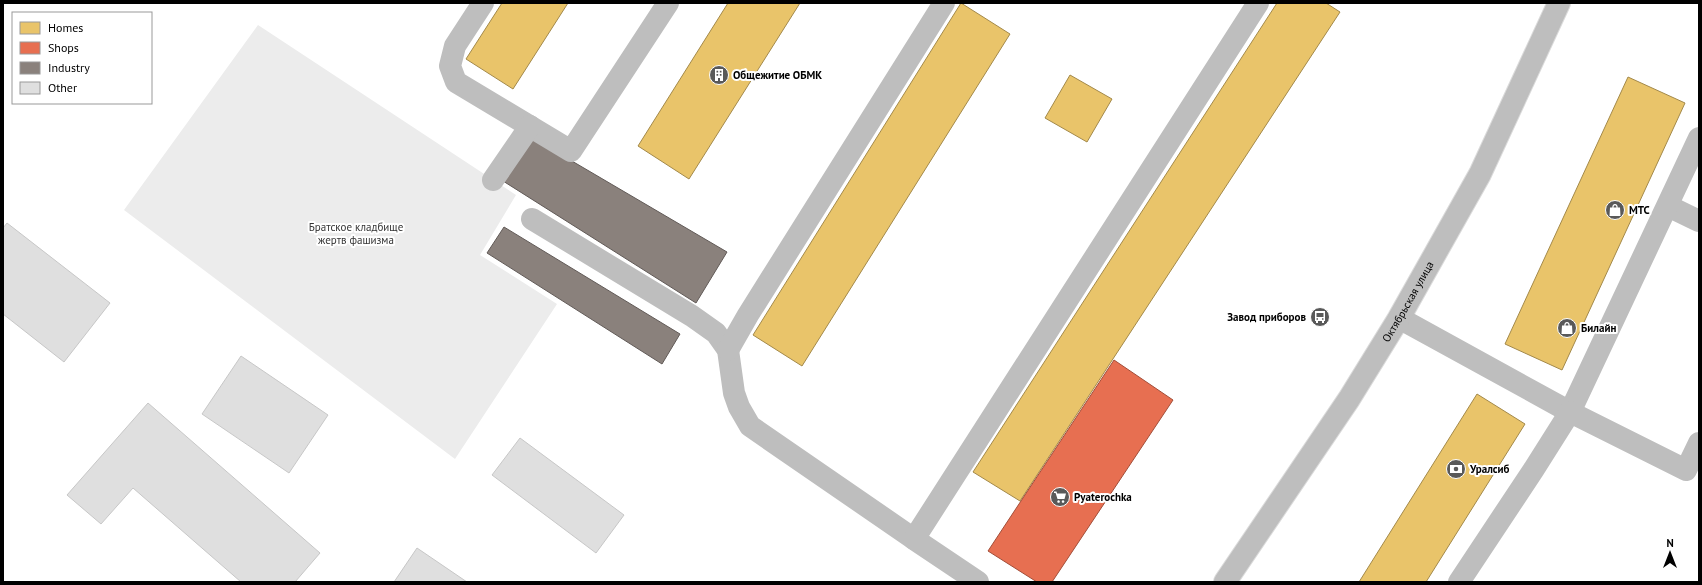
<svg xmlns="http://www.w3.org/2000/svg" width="1702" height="585" font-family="'PT Sans',sans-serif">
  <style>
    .green { fill: #ececec }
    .homes { fill: #e9c46a; stroke: #a3894a }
    .shops { fill: #e76f51; stroke: #a24e39 }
    .industry { fill: #8a817c; stroke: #615a57 }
    .building { fill: #dfdfdf; stroke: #c7c7c7 }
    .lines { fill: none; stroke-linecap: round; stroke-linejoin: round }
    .major-casing { stroke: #dbdbdb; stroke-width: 24 }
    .minor { stroke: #bebebe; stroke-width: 22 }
    .major { stroke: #bebebe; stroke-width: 22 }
    .labels { text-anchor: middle; stroke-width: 4; stroke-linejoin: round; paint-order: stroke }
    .poi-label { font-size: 11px; font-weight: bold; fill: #000; stroke: #fff; text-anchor: start }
    .park-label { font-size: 11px; fill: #333; stroke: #fff }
    .street-label { font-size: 11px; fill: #000; stroke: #fff }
  </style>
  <rect width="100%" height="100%" fill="#fff"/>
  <!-- green -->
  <path class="green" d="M258,25L516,195L480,255L557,304L455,459L124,210Z"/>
  <!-- homes -->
  <g class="homes">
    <path d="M502,3H568L513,89L466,59Z"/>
    <path d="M728,3H800L689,179L638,146Z"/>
    <path d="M961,3L1010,34L802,366L753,335Z"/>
    <path d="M1277,3H1326L1340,12L1020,501L973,472Z"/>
    <path d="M1070,75L1112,99L1087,142L1045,118Z"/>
    <path d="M1628,77L1685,103L1562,370L1505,344Z"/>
    <path d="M1477,394L1525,424L1426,582H1359Z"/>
  </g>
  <!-- shops -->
  <path class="shops" d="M1114,360L1173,400L1052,582H1037L988,551Z"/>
  <!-- industry -->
  <g class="industry">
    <path d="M531,137L727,252L696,303L503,181Z"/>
    <path d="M504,227L680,334L662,364L487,253Z"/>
  </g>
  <!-- building -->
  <g class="building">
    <path d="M7,223L110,303L64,362L3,314V228Z"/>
    <path d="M241,356L328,415L289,473L202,414Z"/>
    <path d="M148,403L320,553L295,582H241L133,488L101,524L67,495Z"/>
    <path d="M520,438L624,515L596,553L492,475Z"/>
    <path d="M417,548L467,582H394Z"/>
  </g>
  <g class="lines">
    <defs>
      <g id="major">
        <path id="s1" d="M1225,582L1349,399L1399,318L1480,174L1559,3"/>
      </g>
    </defs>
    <!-- major casing -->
    <use href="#major" class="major-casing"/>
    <!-- minor -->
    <g class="minor">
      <path d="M483,3L455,46L450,66L456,82L571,151L668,3"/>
      <path d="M493,180L530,126"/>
      <path d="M1668,206L1699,221"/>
      <path d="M532,219L692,316L716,333L728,350L734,393L739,407L750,426L914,539"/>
      <path d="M1399,318L1570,412L1699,138"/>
      <path d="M728,350L748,315L944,3"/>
      <path d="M978,582L914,539L1258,3"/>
      <path d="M1459,582L1534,469L1570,412L1686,470L1699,443"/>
    </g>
    <!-- major -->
    <use href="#major" class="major"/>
  </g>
  <!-- icons -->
  <defs>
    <symbol id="building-disc" viewBox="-11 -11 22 22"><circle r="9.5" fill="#595959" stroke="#fff"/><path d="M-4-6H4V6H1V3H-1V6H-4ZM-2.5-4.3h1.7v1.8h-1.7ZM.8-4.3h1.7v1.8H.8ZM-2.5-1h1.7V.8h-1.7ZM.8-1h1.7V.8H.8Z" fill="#fff"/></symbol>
    <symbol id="shop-disc" viewBox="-11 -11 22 22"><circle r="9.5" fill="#595959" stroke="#fff"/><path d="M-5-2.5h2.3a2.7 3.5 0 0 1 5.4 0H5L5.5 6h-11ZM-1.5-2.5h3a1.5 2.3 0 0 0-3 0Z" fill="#fff"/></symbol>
    <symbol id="bus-disc" viewBox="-11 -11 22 22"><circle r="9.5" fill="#595959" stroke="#fff"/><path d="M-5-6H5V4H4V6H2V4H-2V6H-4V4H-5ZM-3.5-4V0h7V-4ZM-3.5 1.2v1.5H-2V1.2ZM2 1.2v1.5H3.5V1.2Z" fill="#fff"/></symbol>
    <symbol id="bank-disc" viewBox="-11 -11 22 22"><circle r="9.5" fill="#595959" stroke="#fff"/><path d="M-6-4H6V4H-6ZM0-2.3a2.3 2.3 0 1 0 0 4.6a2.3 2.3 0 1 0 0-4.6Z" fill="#fff"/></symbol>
    <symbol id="supermarket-disc" viewBox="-11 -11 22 22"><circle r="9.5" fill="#595959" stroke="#fff"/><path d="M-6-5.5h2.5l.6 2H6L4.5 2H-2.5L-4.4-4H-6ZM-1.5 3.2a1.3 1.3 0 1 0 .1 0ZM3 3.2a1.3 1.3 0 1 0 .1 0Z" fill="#fff"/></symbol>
  </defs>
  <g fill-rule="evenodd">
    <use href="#building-disc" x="708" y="64" width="22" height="22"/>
    <use href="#shop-disc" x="1604" y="199" width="22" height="22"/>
    <use href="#bus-disc" x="1309" y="306" width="22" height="22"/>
    <use href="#shop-disc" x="1556" y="317" width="22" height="22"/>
    <use href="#bank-disc" x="1445" y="458" width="22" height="22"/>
    <use href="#supermarket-disc" x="1049" y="486" width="22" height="22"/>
  </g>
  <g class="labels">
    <!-- poi labels -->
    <g class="poi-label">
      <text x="733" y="79">Общежитие ОБМК</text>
      <text x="1629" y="214">МТС</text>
      <text x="1306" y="321" text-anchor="end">Завод приборов</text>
      <text x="1581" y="332">Билайн</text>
      <text x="1470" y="473">Уралсиб</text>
      <text x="1074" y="501">Pyaterochka</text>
    </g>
    <!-- park labels -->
    <g class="park-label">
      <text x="356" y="231">Братское кладбище<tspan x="356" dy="13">жертв фашизма</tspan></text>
    </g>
    <!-- street labels -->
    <g class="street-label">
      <text dy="4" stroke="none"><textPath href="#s1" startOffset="335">Октябрьская улица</textPath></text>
    </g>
  </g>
  <!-- border -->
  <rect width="1702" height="585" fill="none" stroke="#000000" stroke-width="8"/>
  <!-- legend -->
  <rect x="12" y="12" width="140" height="92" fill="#ffffff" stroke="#999999"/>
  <rect x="20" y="22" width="20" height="12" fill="#e9c46a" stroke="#999999"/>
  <text x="48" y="32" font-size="12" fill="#000000">Homes</text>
  <rect x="20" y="42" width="20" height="12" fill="#e76f51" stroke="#999999"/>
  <text x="48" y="52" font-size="12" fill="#000000">Shops</text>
  <rect x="20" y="62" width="20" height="12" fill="#8a817c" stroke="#999999"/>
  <text x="48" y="72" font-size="12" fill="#000000">Industry</text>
  <rect x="20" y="82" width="20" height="12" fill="#dfdfdf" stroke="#999999"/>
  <text x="48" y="92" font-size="12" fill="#000000">Other</text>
  <!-- north arrow -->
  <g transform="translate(1670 553)" stroke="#ffffff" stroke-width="3" paint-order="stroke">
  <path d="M0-3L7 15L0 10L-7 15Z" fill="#000000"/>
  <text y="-6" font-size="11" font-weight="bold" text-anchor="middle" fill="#000000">N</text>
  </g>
</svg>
